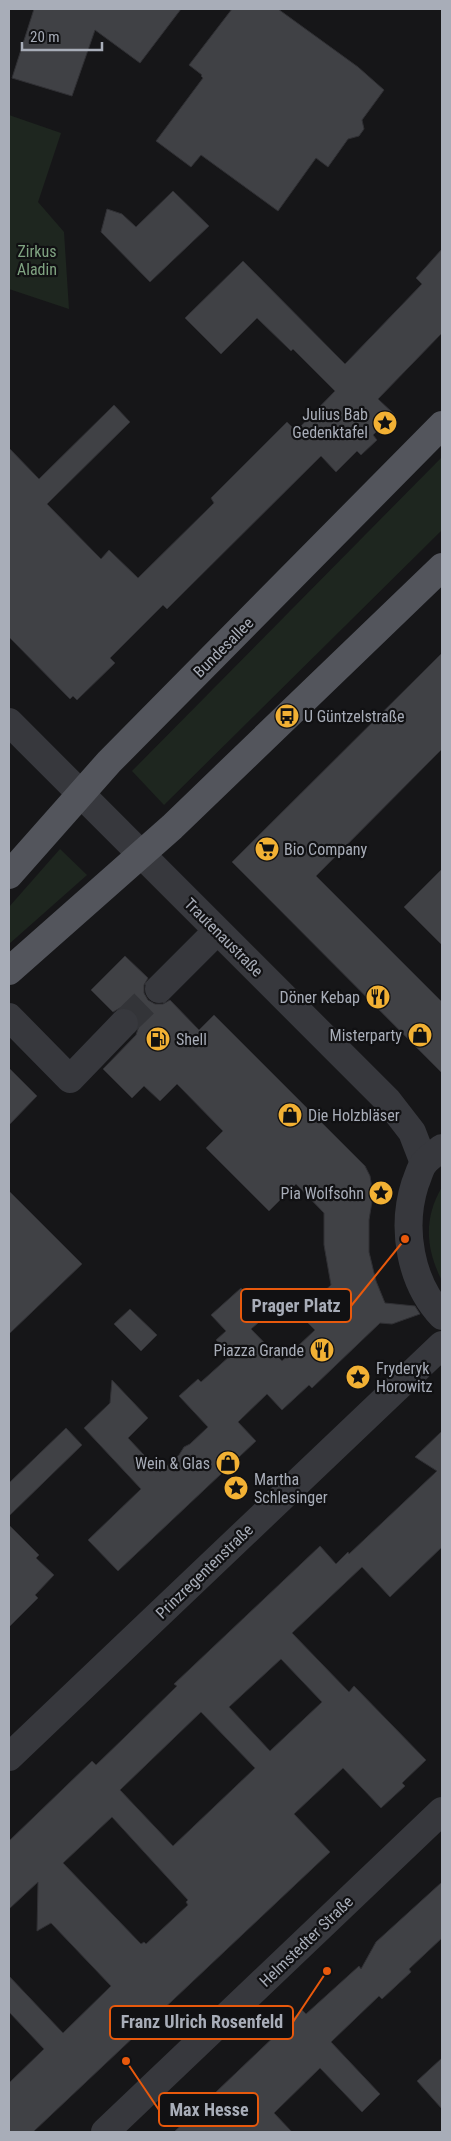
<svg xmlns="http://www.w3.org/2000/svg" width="451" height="2141" font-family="'Roboto Condensed',sans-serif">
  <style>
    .green { fill: #1e261f }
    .building { fill: #404145; stroke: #303034; fill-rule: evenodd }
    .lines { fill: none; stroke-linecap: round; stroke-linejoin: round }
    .minor-tunnel { stroke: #333438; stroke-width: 28; stroke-dasharray: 28 14; stroke-linecap: butt }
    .minor { stroke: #37383d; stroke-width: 28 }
    .major { stroke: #53555c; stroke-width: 28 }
    .labels { text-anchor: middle; stroke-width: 4.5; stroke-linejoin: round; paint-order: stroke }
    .park-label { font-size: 16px; fill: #7fa381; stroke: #111113 }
    .poi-label { font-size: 16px; fill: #a8adb8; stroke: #111113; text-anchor: end }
    .street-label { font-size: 16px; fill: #a8adb8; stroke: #111113 }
    .leader { fill: none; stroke: #e8590c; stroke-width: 2 }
    .callout-dot { fill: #e8590c; stroke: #111113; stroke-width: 2 }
    .callout { fill: #111113; stroke: #e8590c; stroke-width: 2 }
    .callout-label { font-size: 18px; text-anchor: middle; font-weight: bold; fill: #a8adb8 }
  </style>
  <rect width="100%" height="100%" fill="#161618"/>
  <!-- green -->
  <g class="green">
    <path d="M9,115L61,133L38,202L64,232L69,309L9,289Z"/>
    <path d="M442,457V530L164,805L132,771Z"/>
    <path d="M60,849L87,875L9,944V907Z"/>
    <path d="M442,1187V1281C426,1249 423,1219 442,1187Z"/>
  </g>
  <!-- building -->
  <g class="building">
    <path d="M34,9H181L140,63L95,30L72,96L12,78Z"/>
    <path d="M232,9H278L358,67L384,90L362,120L364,129L359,136L348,139L328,167L316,158L278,211L201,155L191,167L156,141L203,78L201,76L202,75L189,65Z"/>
    <path d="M173,191L209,226L150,282L101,232L107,209L122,214L136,227Z"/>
    <path d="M442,249V333L378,399L394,414L373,435L377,440L361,455L357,451L336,472L321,456L167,609L163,605L110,658L115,663L77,700L73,696L70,699L9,637V448L39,479L114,405L130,422L47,504L101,559L109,550L138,578L214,503L211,498L287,422L296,431L335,391L293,349L291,351L257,318L221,354L185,318L243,261L345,364L422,284L416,278Z"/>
    <path d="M442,653V749L316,876L442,1002V1073L232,862Z"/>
    <path d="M442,869V945L404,907Z"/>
    <path d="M125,956L148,978L144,985V993L148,1000L155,1004H163L170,1000L199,1030L214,1015L365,1166L370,1176L373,1195L369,1220V1252L376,1281L385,1303L415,1306L420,1314L392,1324L380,1323L312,1388L309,1385L282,1410L267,1394L238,1422L256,1441L118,1571L88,1540L141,1489L84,1428L110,1403L112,1380L148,1418L128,1438L160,1472L179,1455L184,1447L190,1444L208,1427L179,1396L198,1379L201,1382L231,1355L216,1340L226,1331L211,1315L241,1288L267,1315L251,1329L282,1361L315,1330L301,1316L321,1297L320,1295L331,1285L324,1245V1213L296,1184L269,1211L206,1148L223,1131L177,1084L160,1101L144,1086L132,1098L103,1069L136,1035L139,1026V1018L134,1011L128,1008H120L113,1012L91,990Z"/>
    <path d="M9,1068L37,1096L9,1125Z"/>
    <path d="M9,1191L82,1264L9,1334Z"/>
    <path d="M130,1309L157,1335L141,1351L114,1324Z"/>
    <path d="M66,1428L82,1445L9,1516V1483Z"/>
    <path d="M442,1431V1547L390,1597L362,1567L292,1633L349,1692L354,1686L426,1760L402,1783L405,1786L381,1808L343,1768L294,1814L330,1852L33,2132H9V2083L44,2049L9,2012V1976L63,2033L111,1986L51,1923L37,1931L38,1882L9,1909V1841L92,1761L96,1765L127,1735L177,1686L174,1684L320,1546L336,1564L348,1552L349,1554L437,1471L415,1457ZM281,1659L322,1702L270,1751L229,1707ZM201,1712L255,1768L173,1846L120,1790ZM112,1817L188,1900L186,1902L188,1905L146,1944L144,1942L141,1944L63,1863Z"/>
    <path d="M9,1525L39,1555L36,1558L54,1575L35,1595L38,1598L9,1627Z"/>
    <path d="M442,1882V1938L409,1969L411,1972L382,1999L379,1996L331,2042L380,2094L362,2112L320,2068L274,2113L292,2132H174L302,2010L306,2014L359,1966L361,1969L376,1942Z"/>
    <path d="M442,2058V2109L417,2081Z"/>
  </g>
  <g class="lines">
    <!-- minor-tunnel -->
    <path class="minor-tunnel" d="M124,1023L159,989"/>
    <!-- minor -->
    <g class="minor">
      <path d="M9,722L388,1101L412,1132L424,1163"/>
      <path d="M159,989L217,931"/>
      <path d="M9,1017L70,1079L124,1023"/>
      <path d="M442,1148C437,1152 429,1157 424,1163C420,1168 418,1177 415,1184C401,1228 410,1282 442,1316"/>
      <path d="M9,1757L442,1345"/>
      <path d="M105,2132L442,1811"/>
    </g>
    <!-- major -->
    <g class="major">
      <path d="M9,875L109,762L442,425"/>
      <path d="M9,971L172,827L442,567"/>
    </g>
  </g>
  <!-- icons -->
  <defs>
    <symbol id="sight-disc" viewBox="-11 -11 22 22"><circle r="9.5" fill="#f2b134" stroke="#111113"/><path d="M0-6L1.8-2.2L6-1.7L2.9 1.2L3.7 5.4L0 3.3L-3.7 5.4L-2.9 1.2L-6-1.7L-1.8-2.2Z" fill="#111"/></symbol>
    <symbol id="bus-disc" viewBox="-11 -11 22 22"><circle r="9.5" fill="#f2b134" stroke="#111113"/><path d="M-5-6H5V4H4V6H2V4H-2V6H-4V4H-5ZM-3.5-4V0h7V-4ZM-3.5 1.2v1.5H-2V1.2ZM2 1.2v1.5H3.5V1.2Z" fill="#111"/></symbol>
    <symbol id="supermarket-disc" viewBox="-11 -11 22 22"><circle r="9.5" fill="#f2b134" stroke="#111113"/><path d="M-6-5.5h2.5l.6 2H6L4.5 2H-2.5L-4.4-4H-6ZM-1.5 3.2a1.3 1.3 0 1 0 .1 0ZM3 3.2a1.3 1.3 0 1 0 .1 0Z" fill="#111"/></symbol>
    <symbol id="restaurant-disc" viewBox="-11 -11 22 22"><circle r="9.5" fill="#f2b134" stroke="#111113"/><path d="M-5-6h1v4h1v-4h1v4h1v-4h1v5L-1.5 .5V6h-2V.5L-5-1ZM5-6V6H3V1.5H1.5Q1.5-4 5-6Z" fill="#111"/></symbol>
    <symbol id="shop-disc" viewBox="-11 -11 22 22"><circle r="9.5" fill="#f2b134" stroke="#111113"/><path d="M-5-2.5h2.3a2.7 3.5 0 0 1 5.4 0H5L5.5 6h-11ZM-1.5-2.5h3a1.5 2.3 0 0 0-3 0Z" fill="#111"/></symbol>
    <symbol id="fuel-disc" viewBox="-11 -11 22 22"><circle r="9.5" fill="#f2b134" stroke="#111113"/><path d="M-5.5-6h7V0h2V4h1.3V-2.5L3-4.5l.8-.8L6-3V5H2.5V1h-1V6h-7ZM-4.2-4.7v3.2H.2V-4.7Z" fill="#111"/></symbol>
  </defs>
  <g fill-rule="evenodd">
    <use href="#sight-disc" x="371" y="409" width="28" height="28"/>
    <use href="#bus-disc" x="273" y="702" width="28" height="28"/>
    <use href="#supermarket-disc" x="253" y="835" width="28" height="28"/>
    <use href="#restaurant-disc" x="364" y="983" width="28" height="28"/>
    <use href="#shop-disc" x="406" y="1021" width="28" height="28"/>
    <use href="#fuel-disc" x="144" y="1025" width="28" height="28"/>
    <use href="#shop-disc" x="276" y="1101" width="28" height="28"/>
    <use href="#sight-disc" x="367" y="1179" width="28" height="28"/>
    <use href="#restaurant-disc" x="308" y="1336" width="28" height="28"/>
    <use href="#sight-disc" x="344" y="1363" width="28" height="28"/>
    <use href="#shop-disc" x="214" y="1449" width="28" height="28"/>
    <use href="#sight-disc" x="222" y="1474" width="28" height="28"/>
  </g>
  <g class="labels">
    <!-- park labels -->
    <g class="park-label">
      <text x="37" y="257">Zirkus<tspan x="37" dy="18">Aladin</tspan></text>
    </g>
    <!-- poi labels -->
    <g class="poi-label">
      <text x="368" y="420">Julius Bab<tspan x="368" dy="18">Gedenktafel</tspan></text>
      <text x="304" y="722" text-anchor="start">U Güntzelstraße</text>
      <text x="284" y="855" text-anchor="start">Bio Company</text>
      <text x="360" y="1003">Döner Kebap</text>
      <text x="402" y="1041">Misterparty</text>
      <text x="176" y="1045" text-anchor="start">Shell</text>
      <text x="308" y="1121" text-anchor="start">Die Holzbläser</text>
      <text x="364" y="1199">Pia Wolfsohn</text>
      <text x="304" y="1356">Piazza Grande</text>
      <text x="376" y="1374" text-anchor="start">Fryderyk<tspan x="376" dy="18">Horowitz</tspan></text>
      <text x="210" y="1469">Wein &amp; Glas</text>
      <text x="254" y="1485" text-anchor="start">Martha<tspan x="254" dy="18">Schlesinger</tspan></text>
    </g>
    <!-- street labels -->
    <g class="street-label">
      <text transform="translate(223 647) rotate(-45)" y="6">Bundesallee</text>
      <text transform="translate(224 937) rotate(45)" y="6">Trautenaustraße</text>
      <text transform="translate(204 1571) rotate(-44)" y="6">Prinzregentenstraße</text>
      <text transform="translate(306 1941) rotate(-44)" y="6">Helmstedter Straße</text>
    </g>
  </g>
  <!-- callouts -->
  <path class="leader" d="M405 1239L351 1306M327 1971L293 2022M126 2061L159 2110"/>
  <g class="callout-dot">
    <circle cx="405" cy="1239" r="5"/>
    <circle cx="327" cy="1971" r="5"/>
    <circle cx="126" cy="2061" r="5"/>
  </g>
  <g class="callout">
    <rect x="241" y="1289" width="110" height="33" rx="5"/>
    <rect x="110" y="2006" width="183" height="33" rx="5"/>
    <rect x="159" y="2093" width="99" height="33" rx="5"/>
  </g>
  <g class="callout-label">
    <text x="296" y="1312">Prager Platz</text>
    <text x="202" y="2028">Franz Ulrich Rosenfeld</text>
    <text x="209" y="2116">Max Hesse</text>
  </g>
  <!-- border -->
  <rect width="451" height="2141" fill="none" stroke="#a8adb8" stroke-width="20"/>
  <!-- scale -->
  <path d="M22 42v8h80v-8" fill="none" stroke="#a8adb8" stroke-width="2.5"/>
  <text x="30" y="42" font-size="15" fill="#a8adb8" stroke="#111113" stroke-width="4" paint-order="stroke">20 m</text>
</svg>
